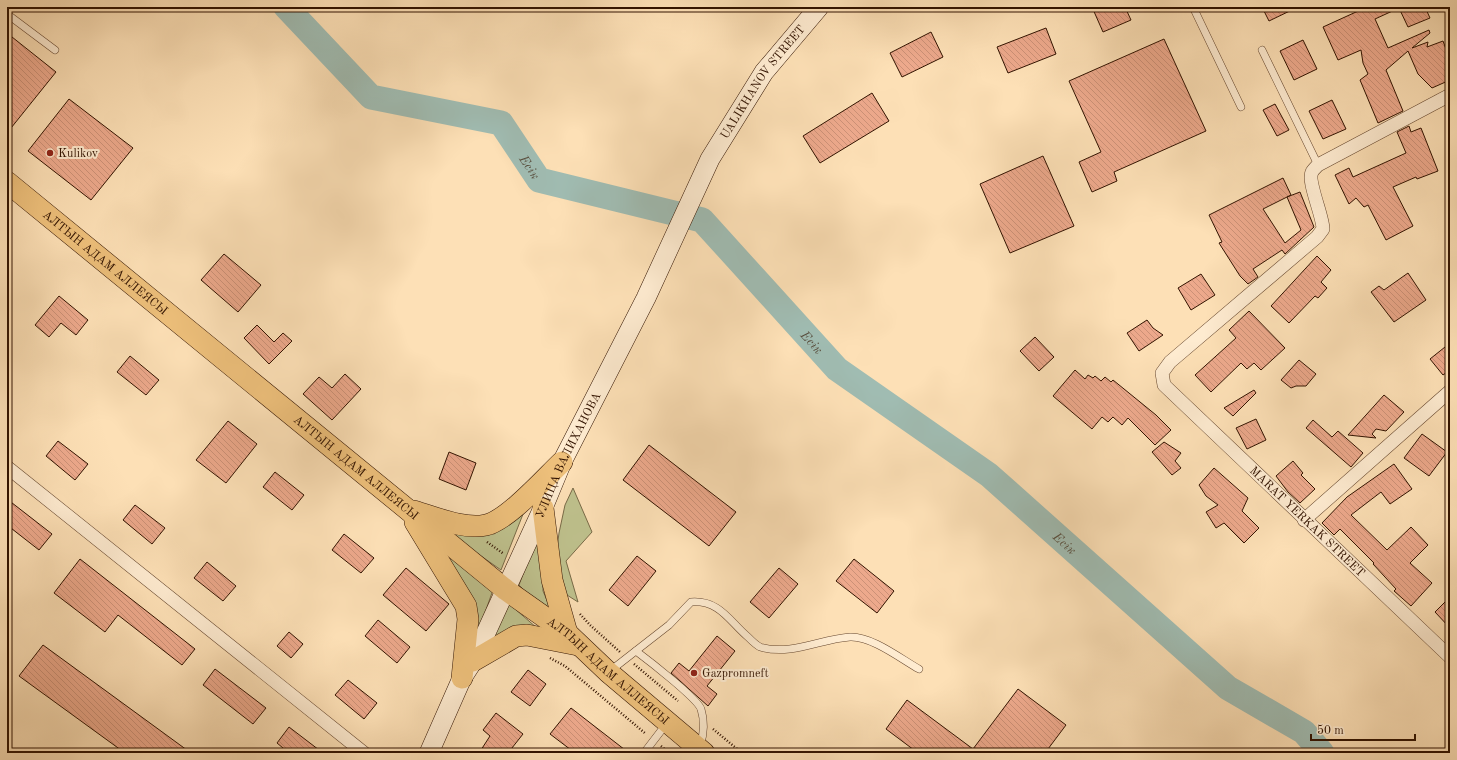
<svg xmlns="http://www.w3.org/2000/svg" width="1457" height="760" font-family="'Old Standard TT',serif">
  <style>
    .grass { fill: #bfc28e; stroke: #786a47 }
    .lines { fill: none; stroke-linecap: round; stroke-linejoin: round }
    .river { stroke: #a0bcb2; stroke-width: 25 }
    .building { fill: url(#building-back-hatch); stroke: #321300 }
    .service-casing { stroke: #65462e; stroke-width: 8 }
    .minor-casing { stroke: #65462e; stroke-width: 14 }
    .secondary-casing { stroke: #321300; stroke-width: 20 }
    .primary-casing { stroke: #321300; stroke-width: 22 }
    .path { stroke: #321300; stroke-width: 2.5; stroke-dasharray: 1 2; stroke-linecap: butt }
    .service { stroke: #feebd0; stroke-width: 7 }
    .minor { stroke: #feebd0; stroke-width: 13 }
    .secondary { stroke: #feebd0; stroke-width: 19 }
    .primary { stroke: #eec07b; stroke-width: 21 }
    .poi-dot { fill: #8f2418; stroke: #feebd0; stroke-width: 1.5 }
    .labels { text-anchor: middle; stroke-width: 4; stroke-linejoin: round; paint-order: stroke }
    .street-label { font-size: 12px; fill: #321300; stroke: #feebd0 }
    .poi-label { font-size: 12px; fill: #321300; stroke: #feebd0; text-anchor: start }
    .water-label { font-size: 13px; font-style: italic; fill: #584e3e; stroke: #feebd0 }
  </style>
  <defs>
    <pattern id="building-back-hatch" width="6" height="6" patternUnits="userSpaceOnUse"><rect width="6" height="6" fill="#eda98c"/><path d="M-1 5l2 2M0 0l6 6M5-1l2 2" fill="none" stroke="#cc9177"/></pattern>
  </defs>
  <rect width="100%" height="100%" fill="#fde0b6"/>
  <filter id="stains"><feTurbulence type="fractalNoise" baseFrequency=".005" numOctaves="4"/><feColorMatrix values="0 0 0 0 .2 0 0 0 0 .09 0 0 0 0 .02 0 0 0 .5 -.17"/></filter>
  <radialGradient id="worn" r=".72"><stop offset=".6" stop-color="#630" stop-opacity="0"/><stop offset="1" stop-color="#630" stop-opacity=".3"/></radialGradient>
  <!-- grass -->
  <g class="grass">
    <path d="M573,488L592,532L566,561L578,602L559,590L556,556L559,533L565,505Z"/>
    <path d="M527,504L501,570L434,523L494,534L510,523Z"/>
    <path d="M543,521V591L556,622L519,585Z"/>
    <path d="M445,551L493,590L473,646Z"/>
    <path d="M508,603L544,634L486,645Z"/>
  </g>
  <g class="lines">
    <!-- river -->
    <path class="river" id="s1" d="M286,7L371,97L501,123L539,180L702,220L837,369L989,475L1228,688L1304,732L1322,753"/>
  </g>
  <!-- building -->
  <g class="building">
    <path d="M1092,7H1125L1131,20L1103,32Z"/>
    <path d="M1262,7H1298L1269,21Z"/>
    <path d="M1367,7H1425L1430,18L1408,27L1399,8L1375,19L1388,48L1429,30L1430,33L1412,48L1428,42L1427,47L1443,41L1450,60V80L1432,88L1418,74L1408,51L1386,70L1403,111L1378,123L1360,80L1368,74L1363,63L1361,50L1338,60L1323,27Z"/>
    <path d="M1046,28L1056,54L1008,73L997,47Z"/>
    <path d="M931,32L943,57L902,77L890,53Z"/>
    <path d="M7,33L56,72L7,133Z"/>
    <path d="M1164,39L1206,131L1114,172L1117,181L1092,192L1079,162L1101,152L1069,81Z"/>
    <path d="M1303,40L1317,69L1294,80L1280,51Z"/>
    <path d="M872,93L889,121L820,163L803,136Z"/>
    <path d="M69,99L133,148L91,200L28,151Z"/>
    <path d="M1332,100L1346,129L1323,139L1309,111Z"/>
    <path d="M1275,104L1289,130L1277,136L1263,110Z"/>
    <path d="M1409,126L1411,132L1421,128L1438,171L1417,179L1416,177L1393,187L1413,226L1386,240L1368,205L1364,207L1356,198L1349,204L1335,175L1349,168L1353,177L1406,153L1397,132Z"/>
    <path d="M1043,156L1074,226L1010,253L980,184Z"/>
    <path d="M1283,178L1291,195L1263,209L1285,243L1301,230L1287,197L1300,192L1314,227L1285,254L1282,250L1253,269L1258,277L1248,284L1240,276L1219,243L1222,242L1209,215Z"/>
    <path d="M224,254L261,285L238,312L201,280Z"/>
    <path d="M1317,256L1331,270L1321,282L1327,288L1318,298L1315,296L1289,323L1271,306Z"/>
    <path d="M1408,273L1426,300L1394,322L1371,292L1379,286L1384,290Z"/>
    <path d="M1201,274L1215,295L1191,310L1178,288Z"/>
    <path d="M59,296L88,320L76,335L61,323L49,337L35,325Z"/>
    <path d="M1249,311L1285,348L1261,370L1254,363L1247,369L1241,363L1211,392L1195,375L1236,338L1229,330Z"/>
    <path d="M1147,320L1153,328L1163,335L1139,351L1127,333Z"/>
    <path d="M257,325L274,342L283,333L292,341L269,364L244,338Z"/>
    <path d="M1035,337L1054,357L1039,371L1020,351Z"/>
    <path d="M1450,343V370L1443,375L1430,359Z"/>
    <path d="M130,356L159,380L146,395L117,372Z"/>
    <path d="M1299,360L1316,374L1306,386H1296L1291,388L1281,380Z"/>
    <path d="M1075,370L1085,379L1088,375L1093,378L1095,376L1101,381L1105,377L1111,382L1113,380L1156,415L1171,430L1155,445L1128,418L1122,425L1113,417L1108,422L1102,417L1092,429L1053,396Z"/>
    <path d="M345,374L361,389L332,420L303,394L319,377L332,388Z"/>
    <path d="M1254,390L1256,393L1233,416L1224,408Z"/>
    <path d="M1384,395L1404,412L1386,431L1376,429L1372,434L1376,438L1348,435Z"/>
    <path d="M1256,419L1266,440L1247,449L1236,428Z"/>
    <path d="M1313,420L1332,437L1338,431L1363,453L1351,467L1306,428Z"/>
    <path d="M228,421L257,444L226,483L196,460Z"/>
    <path d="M1422,434L1447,452L1429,476L1404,458Z"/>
    <path d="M58,441L88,464L75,480L46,456Z"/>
    <path d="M1164,442L1181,453L1175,461L1181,468L1172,475L1152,452Z"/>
    <path d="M649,445L736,512L709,546L623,480Z"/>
    <path d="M449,452L476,463L466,490L439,479Z"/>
    <path d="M1293,461L1303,473L1301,475L1315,489L1300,503L1288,492L1276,476Z"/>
    <path d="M1394,464L1412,489L1390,504L1381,492L1351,515L1387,550L1411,527L1428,545L1410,563L1432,583L1411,606L1394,591L1396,589L1373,564L1374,563L1340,529L1334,535L1322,523L1347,497Z"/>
    <path d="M1214,468L1248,498L1242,511L1259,528L1244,543L1224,523L1216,528L1206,512L1218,505L1206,496L1199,485Z"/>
    <path d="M275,472L304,495L292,510L263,487Z"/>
    <path d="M7,499L52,534L39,550L7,525Z"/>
    <path d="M135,505L165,528L152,544L123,520Z"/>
    <path d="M344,534L374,558L361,573L332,550Z"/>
    <path d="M637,556L656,571L628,606L609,590Z"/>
    <path d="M80,559L195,649L182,665L118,615L105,632L54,593Z"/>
    <path d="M854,559L894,591L877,613L836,581Z"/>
    <path d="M207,562L236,586L223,601L194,578Z"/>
    <path d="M406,568L449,604L426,631L383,595Z"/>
    <path d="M779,568L798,584L769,618L750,602Z"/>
    <path d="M1450,597V628L1435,612Z"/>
    <path d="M378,620L410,647L397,663L365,636Z"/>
    <path d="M289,632L303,644L291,658L277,646Z"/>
    <path d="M717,636L735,651L707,686L717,694L708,706L671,673L679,663L689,671Z"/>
    <path d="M43,645L191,753H125L19,676Z"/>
    <path d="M215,669L266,708L253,724L203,685Z"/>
    <path d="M528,670L546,684L530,706L511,692Z"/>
    <path d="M348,680L377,703L364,719L335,695Z"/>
    <path d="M1018,689L1066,725L1045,753H918L886,729L907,700L973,749Z"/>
    <path d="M571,708L629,753H575L550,734Z"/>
    <path d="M496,713L523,734L508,753H479L490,736L483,730Z"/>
    <path d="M289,727L323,753H289L277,743Z"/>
  </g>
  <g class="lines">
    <defs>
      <g id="service">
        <path d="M1193,7L1241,107"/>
        <path d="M7,17H11L55,50"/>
        <path d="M1262,50L1318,165"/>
        <path d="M636,651C648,660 697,698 701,709C705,722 704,734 700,746"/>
        <path d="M610,671L669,625L691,602C720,600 729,621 748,637C751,640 756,645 760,647C792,656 820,639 850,637C872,636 901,659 919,669"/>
        <path d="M644,753L667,723"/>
      </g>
      <g id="minor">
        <path id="s2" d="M1450,95L1318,165C1316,167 1313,170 1312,172C1307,181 1323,216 1323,229L1317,237L1170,362L1162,373L1164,385L1450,657"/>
        <path d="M7,467L364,753"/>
        <path d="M1304,520L1450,391"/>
      </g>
      <g id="secondary">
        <path id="s3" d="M429,753L462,678L473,661L543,508L562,462L646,298L710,159L764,72L819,7"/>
      </g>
      <g id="primary">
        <path id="s4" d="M7,182L506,590L567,633L608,672L704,753"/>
        <path d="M543,508L552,580L567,633"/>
        <path d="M414,511C435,517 464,530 486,525C508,520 545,478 562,462"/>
        <path d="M415,522L466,606L468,619L462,678"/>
        <path d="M473,661L516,636L527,635L578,645"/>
      </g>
    </defs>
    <!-- service casing -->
    <use href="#service" class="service-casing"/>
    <!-- minor casing -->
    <use href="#minor" class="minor-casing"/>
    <!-- secondary casing -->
    <use href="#secondary" class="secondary-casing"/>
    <!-- primary casing -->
    <use href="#primary" class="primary-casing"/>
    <!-- path -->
    <g class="path">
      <path d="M487,542L504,554"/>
      <path d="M580,614L590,625L620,652"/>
      <path d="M550,658L565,666L646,734"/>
      <path d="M634,664L678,701"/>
      <path d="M713,729L742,753"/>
      <path d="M661,746L669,753"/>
    </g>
    <!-- service -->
    <use href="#service" class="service"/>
    <!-- minor -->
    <use href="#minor" class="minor"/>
    <!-- secondary -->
    <use href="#secondary" class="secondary"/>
    <!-- primary -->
    <use href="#primary" class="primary"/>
  </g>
  <!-- markers -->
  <g class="poi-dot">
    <circle cx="50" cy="153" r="4"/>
    <circle cx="694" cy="673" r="4"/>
  </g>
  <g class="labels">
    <!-- street labels -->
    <g class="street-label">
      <text dy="4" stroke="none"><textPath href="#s3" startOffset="751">UALIKHANOV STREET</textPath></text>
      <text dy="4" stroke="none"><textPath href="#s4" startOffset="127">АЛТЫН АДАМ АЛЛЕЯСЫ</textPath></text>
      <text dy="4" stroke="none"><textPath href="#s3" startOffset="329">УЛИЦА ВАЛИХАНОВА</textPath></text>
      <text dy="4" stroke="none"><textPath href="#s4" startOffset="451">АЛТЫН АДАМ АЛЛЕЯСЫ</textPath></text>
      <text dy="4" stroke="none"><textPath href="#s2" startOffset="644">MARAT YERKAK STREET</textPath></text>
      <text dy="4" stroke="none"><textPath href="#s4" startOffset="775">АЛТЫН АДАМ АЛЛЕЯСЫ</textPath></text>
    </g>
    <!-- poi labels -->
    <g class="poi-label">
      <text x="58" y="157">Kulikov</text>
      <text x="702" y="677">Gazpromneft</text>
    </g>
    <!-- water labels -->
    <g class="water-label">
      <text dy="5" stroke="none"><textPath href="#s1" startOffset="309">Есік</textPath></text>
      <text dy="5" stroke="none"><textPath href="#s1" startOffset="657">Есік</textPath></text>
      <text dy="5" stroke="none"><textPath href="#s1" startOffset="981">Есік</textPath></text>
    </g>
  </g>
  <!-- margin -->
  <rect width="1457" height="760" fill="none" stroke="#fde0b6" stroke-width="24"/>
  <rect x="8" y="8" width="1441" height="744" fill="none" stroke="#321300" stroke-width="2"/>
  <rect x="12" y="12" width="1433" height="736" fill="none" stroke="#321300"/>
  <!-- scale -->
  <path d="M1311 734v6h104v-6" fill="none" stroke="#321300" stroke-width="2"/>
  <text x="1317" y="734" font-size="12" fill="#321300" stroke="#feebd0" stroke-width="3" paint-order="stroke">50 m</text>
  <rect width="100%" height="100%" filter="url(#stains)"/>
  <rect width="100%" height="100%" fill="url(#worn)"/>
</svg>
